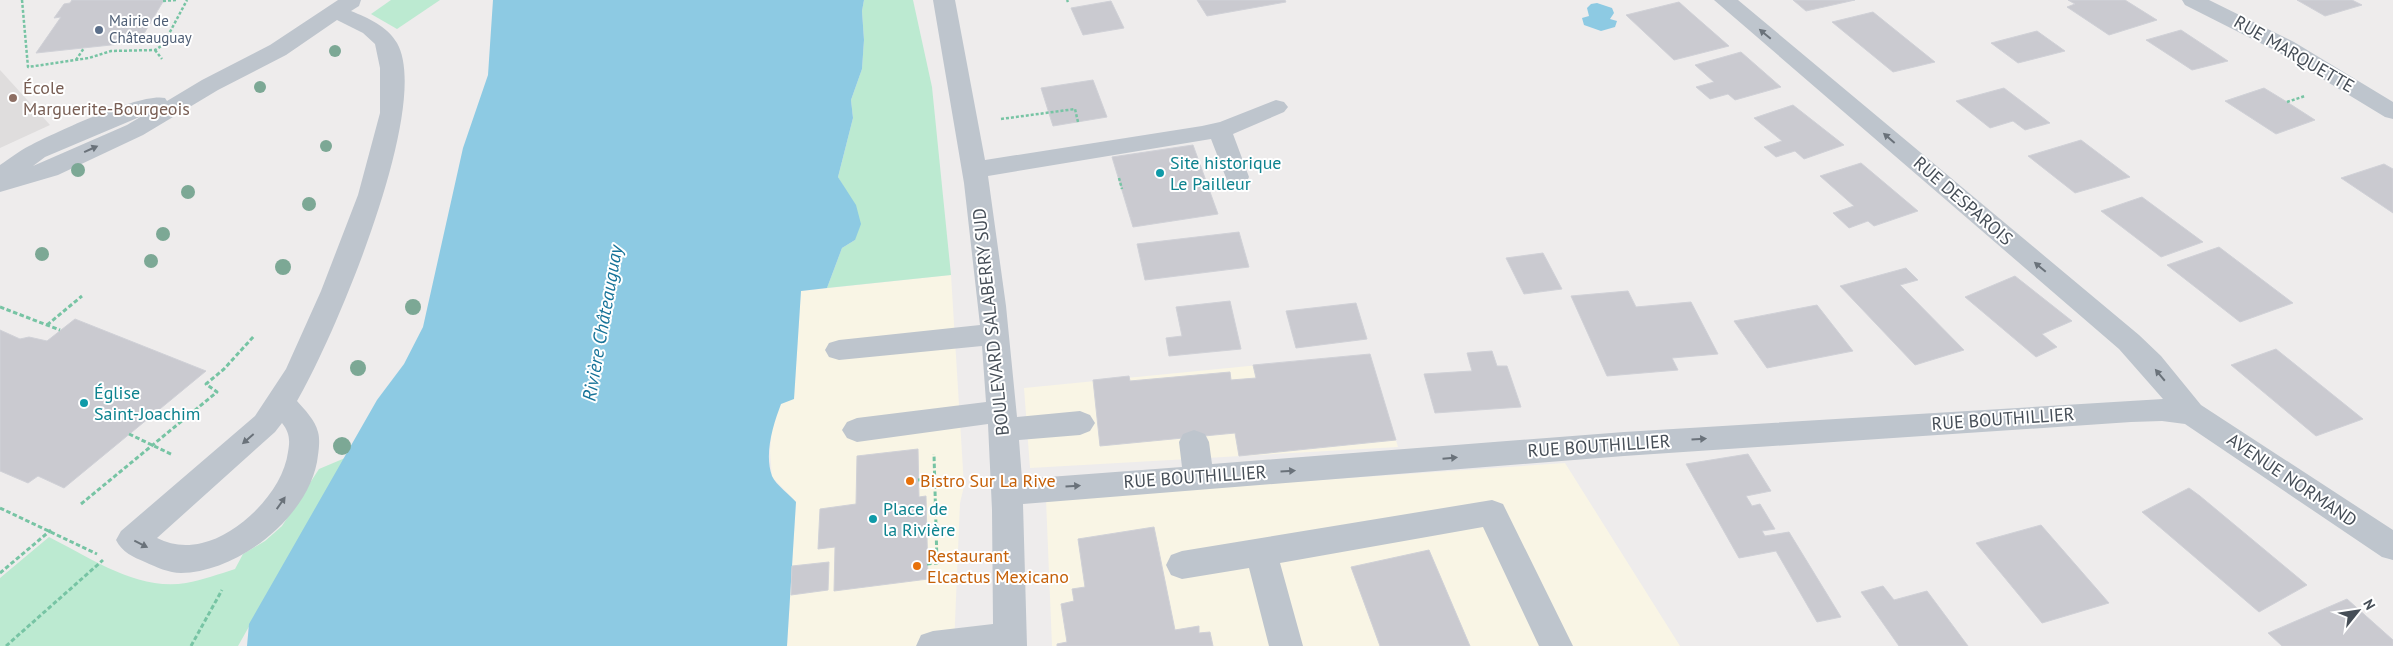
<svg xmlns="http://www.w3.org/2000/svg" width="2393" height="646" font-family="'PT Sans',sans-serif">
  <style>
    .commercial { fill: #f9f5e5 }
    .education { fill: #dfdddd }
    .green { fill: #bcead1 }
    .water { fill: #8dcae3 }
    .building { fill: #cacad0; stroke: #d0d1d7 }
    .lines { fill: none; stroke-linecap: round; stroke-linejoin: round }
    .path-far1 { stroke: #77c4a4; stroke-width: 2.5; stroke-dasharray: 3 2; stroke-linecap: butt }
    .path { stroke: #77c4a4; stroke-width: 3; stroke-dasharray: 4.5 2.5; stroke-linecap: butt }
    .minor { fill: #bec5cd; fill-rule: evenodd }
    .tree { fill: #7ca895 }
    .oneway { fill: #6a727a }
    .service-dot { fill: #5c6f8a; stroke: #fff; stroke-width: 2 }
    .education-dot { fill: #8d6e63; stroke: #fff; stroke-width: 2 }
    .culture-dot { fill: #0f9aa8; stroke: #fff; stroke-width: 2 }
    .food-dot { fill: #e8710a; stroke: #fff; stroke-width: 2 }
    .labels { text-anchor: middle; stroke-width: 4; stroke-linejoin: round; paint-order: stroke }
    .far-service-label { font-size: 15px; fill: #4e5e75; stroke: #fff; text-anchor: start }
    .street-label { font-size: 18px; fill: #464e57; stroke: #fff }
    .education-label { font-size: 18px; fill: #785e54; stroke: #fff; text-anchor: start }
    .culture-label { font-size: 18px; fill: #0d838f; stroke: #fff; text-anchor: start }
    .food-label { font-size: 18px; fill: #c56008; stroke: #fff; text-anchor: start }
    .water-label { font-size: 19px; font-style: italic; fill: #177398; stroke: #fff }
  </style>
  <rect width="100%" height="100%" fill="#eeecec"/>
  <!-- commercial -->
  <g class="commercial">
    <path d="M951,275L964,486L960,503L954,646H787L796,502L772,477L770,451L772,429L781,404L794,398L801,291Z"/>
    <path d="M1370,354L1398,447L1030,468L1024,388Z"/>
    <path d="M1565,463L1680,646H1052L1046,499Z"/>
  </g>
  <!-- education -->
  <path class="education" d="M0,70L50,125L0,148Z"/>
  <!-- green -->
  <g class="green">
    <path d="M391,0H440L397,29L371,14Z"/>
    <path d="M864,0H913L932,87L951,275L827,288L842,248L855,240L845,189L838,177L853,118L851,100L862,69L864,40L862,11Z"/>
    <path d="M345,458L238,646H0V578L49,537C91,558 137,591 186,583C203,580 219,574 235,569L243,554L265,541L282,526L319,469Z"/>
  </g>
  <!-- water -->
  <g class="water">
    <path d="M493,0H864L862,11L864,40L862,69L851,100L853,118L838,177L856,205L861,224L855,240L842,248L827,288L801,291L794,399L781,404C773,425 764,454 772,476C776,485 790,495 796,502L787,646H247L249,624L377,400L404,364L423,327L463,148L488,75Z"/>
    <path d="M1597,3L1612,8L1614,13L1610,19L1617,21L1615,27L1601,31L1584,25L1582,18L1589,16L1587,8L1591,4Z"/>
  </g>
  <!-- building -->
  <g class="building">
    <path d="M72,0H164L139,42L36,53L61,17L54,18L64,4L70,3Z"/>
    <path d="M1197,0H1285L1286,2L1207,16Z"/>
    <path d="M1793,0H1855L1806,11Z"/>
    <path d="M2068,0H2125L2157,20L2109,35L2067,7L2075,4Z"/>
    <path d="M2297,0H2352L2362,5L2325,16Z"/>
    <path d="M1111,1L1124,28L1083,35L1071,8Z"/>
    <path d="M1679,2L1689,11L1729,46L1674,60L1626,15Z"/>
    <path d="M1873,12L1935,62L1893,72L1832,22Z"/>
    <path d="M2181,30L2228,61L2192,70L2146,40Z"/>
    <path d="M2037,31L2065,51L2018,63L1991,43Z"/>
    <path d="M1741,52L1781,87L1735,100L1728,94L1710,99L1696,87L1714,82L1695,65Z"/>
    <path d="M1093,80L1107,117L1053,126L1041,88Z"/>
    <path d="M2004,88L2050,123L2025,130L2013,121L1990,128L1956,101Z"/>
    <path d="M2264,88L2287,102L2315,120L2276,134L2225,101Z"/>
    <path d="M1793,105L1844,145L1804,159L1795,151L1776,157L1764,147L1782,141L1754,118Z"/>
    <path d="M2081,140L2130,177L2075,193L2028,156Z"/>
    <path d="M1193,145L1218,214L1133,227L1112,157Z"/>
    <path d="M1861,163L1918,211L1874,226L1868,221L1849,228L1833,213L1854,206L1820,176Z"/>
    <path d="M2384,164L2393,169V213L2341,178Z"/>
    <path d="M2142,197L2203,242L2161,257L2101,211Z"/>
    <path d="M1239,232L1249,267L1145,280L1137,244Z"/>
    <path d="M2219,247L2293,303L2240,322L2167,265Z"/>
    <path d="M1543,253L1562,289L1524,294L1506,258Z"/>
    <path d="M1906,268L1918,280L1900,285L1964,350L1915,365L1840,286Z"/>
    <path d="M2015,276L2072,321L2042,334L2057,347L2036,357L1965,297Z"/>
    <path d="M1628,291L1636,307L1691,302L1718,354L1672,358L1678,370L1607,376L1571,296Z"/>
    <path d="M1230,301L1241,349L1169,356L1166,338L1182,336L1176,307Z"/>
    <path d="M1356,303L1367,339L1296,348L1286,311Z"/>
    <path d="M1817,305L1853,351L1767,368L1734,321Z"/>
    <path d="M75,319L206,371L64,488L38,476L28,483L0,471V330L20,339L29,337L47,341Z"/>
    <path d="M2276,349L2363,419L2316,436L2231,365Z"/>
    <path d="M1492,351L1497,366H1507L1521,407L1435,413L1424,374L1472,371L1467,353Z"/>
    <path d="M1370,354L1396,440L1239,456L1235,433L1100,446L1093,380L1129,376L1130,381L1230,372L1231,380L1256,378L1253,365Z"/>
    <path d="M918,449L919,497L926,496L928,579L834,591L835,547L818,549L820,509L856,504L857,456Z"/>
    <path d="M1748,454L1771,491L1746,496L1752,506L1760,504L1775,529L1762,531L1765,536L1789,532L1841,617L1817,622L1776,551L1739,558L1686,464Z"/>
    <path d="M2189,488L2200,496L2307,585L2259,612L2142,512Z"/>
    <path d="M2041,525L2109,603L2042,623L1976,543Z"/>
    <path d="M1154,527L1175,630L1199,626V633L1210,632L1213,646H1057V644L1067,642L1061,604L1074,601L1072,589L1085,587L1078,539Z"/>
    <path d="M1429,550L1470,646H1380L1351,567Z"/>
    <path d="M829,562L828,590L791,595L792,566Z"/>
    <path d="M1883,586L1894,600L1927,591L1968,646H1899L1861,592Z"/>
    <path d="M2347,599L2393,640V646H2282L2268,633Z"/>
  </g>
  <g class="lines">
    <!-- path-far1 -->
    <g class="path-far1">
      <path d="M22,0L28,67L89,58L111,51L155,50L163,45L187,0"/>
      <path d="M1067,0L1068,2"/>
      <path d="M163,1L176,0"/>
      <path d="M155,50L162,59"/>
      <path d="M76,60L84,48"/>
      <path d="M2287,102L2305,96"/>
      <path d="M1001,119L1075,109L1078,122"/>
      <path d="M1119,178L1122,189"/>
    </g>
    <!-- path -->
    <g class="path">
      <path d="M0,307L60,330"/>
      <path d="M47,325L82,296"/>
      <path d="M129,434L173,455"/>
      <path d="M918,480L935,478"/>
      <path d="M81,504L217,392L206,384L224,369L254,336"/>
      <path d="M0,508L97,554"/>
      <path d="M926,529L936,527"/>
      <path d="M927,564L937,563L934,454"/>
      <path d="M0,573L51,530"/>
      <path d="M6,646L103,560"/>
      <path d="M191,646L222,590"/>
    </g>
    <!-- minor -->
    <g class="minor">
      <path d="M338,0H361L359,6L351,11C368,18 387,26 397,43C433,106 333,340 297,401C305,410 315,420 318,432C320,439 319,448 318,455C312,514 240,572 181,573C169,573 156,567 145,562C133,557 122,552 116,540L121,531L255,416L286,369L321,291L358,195L380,113V68L375,44L363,33L337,20L286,55L218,90L143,135L58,175L0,192V165C9,159 19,151 29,146C54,133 141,92 165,98L167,101L202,80L270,45ZM142,116L127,125L33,166L45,157ZM282,423C290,433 290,441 288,452C283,491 240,534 202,543C185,547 171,545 157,538L275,432Z"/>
      <path d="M933,0H955L985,160L1202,126L1220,122L1276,100L1284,102L1288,107L1284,112L1233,134L1249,177L1246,183L1237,185L1228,183L1211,139L988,176L1006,306L1017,417L1080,411L1090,415L1095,423L1090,431L1080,435L1019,440L1022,479L1182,467L1179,442L1183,434L1194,430L1205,434L1209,442L1212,464L1624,432L2163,399L2119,349L1714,0H1738L2139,335L2161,356L2201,405L2393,530V560L2382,557L2185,424L2162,421L2131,422L1624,456L1023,504L1027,646H916L921,635L933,631L993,624L992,510L988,424L857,442L847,438L842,430L847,422L857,418L986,402L982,346L839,360L829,357L825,350L829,343L839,340L980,325L964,183Z"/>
      <path d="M2182,0H2209L2294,42L2393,102V119L2385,117L2278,52L2185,5Z"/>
      <path d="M1492,500L1503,504L1573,646H1539L1483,527L1280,563L1303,646H1269L1249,568L1182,579L1171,575L1166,565L1171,555L1182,551Z"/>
    </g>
  </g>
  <!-- trees -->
  <g class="tree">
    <circle cx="335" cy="51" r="6"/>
    <circle cx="260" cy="87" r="6"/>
    <circle cx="326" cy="146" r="6"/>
    <circle cx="78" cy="170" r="7"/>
    <circle cx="188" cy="192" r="7"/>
    <circle cx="309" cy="204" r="7"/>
    <circle cx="163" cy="234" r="7"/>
    <circle cx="42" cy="254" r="7"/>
    <circle cx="151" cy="261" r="7"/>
    <circle cx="283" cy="267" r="8"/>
    <circle cx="413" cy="307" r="8"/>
    <circle cx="358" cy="368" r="8"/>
    <circle cx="342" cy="446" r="9"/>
  </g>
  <!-- one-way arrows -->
  <defs><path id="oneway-solid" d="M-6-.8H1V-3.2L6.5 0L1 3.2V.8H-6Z" transform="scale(1.25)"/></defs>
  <g class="oneway">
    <use href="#oneway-solid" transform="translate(1765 34) rotate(-140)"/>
    <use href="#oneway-solid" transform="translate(1889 138) rotate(-139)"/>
    <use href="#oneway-solid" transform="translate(91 149) rotate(-24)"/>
    <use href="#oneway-solid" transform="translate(2040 267) rotate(-140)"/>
    <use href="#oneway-solid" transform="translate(2160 375) rotate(-130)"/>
    <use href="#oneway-solid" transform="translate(248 439) rotate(139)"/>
    <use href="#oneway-solid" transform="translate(1699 439) rotate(-4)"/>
    <use href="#oneway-solid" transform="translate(1450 458) rotate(-5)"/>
    <use href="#oneway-solid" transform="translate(1288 471) rotate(-4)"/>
    <use href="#oneway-solid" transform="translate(1073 486) rotate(-4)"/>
    <use href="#oneway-solid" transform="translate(281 503) rotate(-55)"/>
    <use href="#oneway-solid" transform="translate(141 544) rotate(27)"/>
  </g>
  <!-- markers -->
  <circle class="service-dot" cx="99" cy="30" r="5"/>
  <circle class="education-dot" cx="13" cy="98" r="5"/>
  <g class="culture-dot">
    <circle cx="1160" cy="173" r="5"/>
    <circle cx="84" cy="403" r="5"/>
    <circle cx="873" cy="519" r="5"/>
  </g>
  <g class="food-dot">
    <circle cx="910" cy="481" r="5"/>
    <circle cx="917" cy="566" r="5"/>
  </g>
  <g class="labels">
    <!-- far-service labels -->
    <g class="far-service-label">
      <text x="109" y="26">Mairie de<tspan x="109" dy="17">Châteauguay</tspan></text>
    </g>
    <!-- street labels -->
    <g class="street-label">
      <text transform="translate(2294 54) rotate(30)" y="6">RUE MARQUETTE</text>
      <text transform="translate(1963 201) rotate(41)" y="6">RUE DESPAROIS</text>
      <text transform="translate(991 322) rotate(-96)" y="6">BOULEVARD SALABERRY SUD</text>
      <text transform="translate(2003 419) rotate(-4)" y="6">RUE BOUTHILLIER</text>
      <text transform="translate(1599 446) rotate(-4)" y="6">RUE BOUTHILLIER</text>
      <text transform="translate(1195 477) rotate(-4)" y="6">RUE BOUTHILLIER</text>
      <text transform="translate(2292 480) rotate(34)" y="6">AVENUE NORMAND</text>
    </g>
    <!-- education labels -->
    <g class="education-label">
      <text x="23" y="94">École<tspan x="23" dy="21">Marguerite-Bourgeois</tspan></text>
    </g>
    <!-- culture labels -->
    <g class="culture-label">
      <text x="1170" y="169">Site historique<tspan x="1170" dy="21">Le Pailleur</tspan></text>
      <text x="94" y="399">Église<tspan x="94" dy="21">Saint-Joachim</tspan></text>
      <text x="883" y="515">Place de<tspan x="883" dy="21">la Rivière</tspan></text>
    </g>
    <!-- food labels -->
    <g class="food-label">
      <text x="920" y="487">Bistro Sur La Rive</text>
      <text x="927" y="562">Restaurant<tspan x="927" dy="21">Elcactus Mexicano</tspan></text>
    </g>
    <!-- water labels -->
    <g class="water-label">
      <text transform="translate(602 323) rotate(-80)" y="7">Rivière Châteauguay</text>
    </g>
  </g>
  <!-- north arrow -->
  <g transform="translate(2358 611) rotate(60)" stroke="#ffffff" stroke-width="4" paint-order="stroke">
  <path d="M0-4L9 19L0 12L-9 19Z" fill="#464e57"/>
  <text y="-8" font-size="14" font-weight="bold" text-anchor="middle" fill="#464e57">N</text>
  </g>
</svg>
